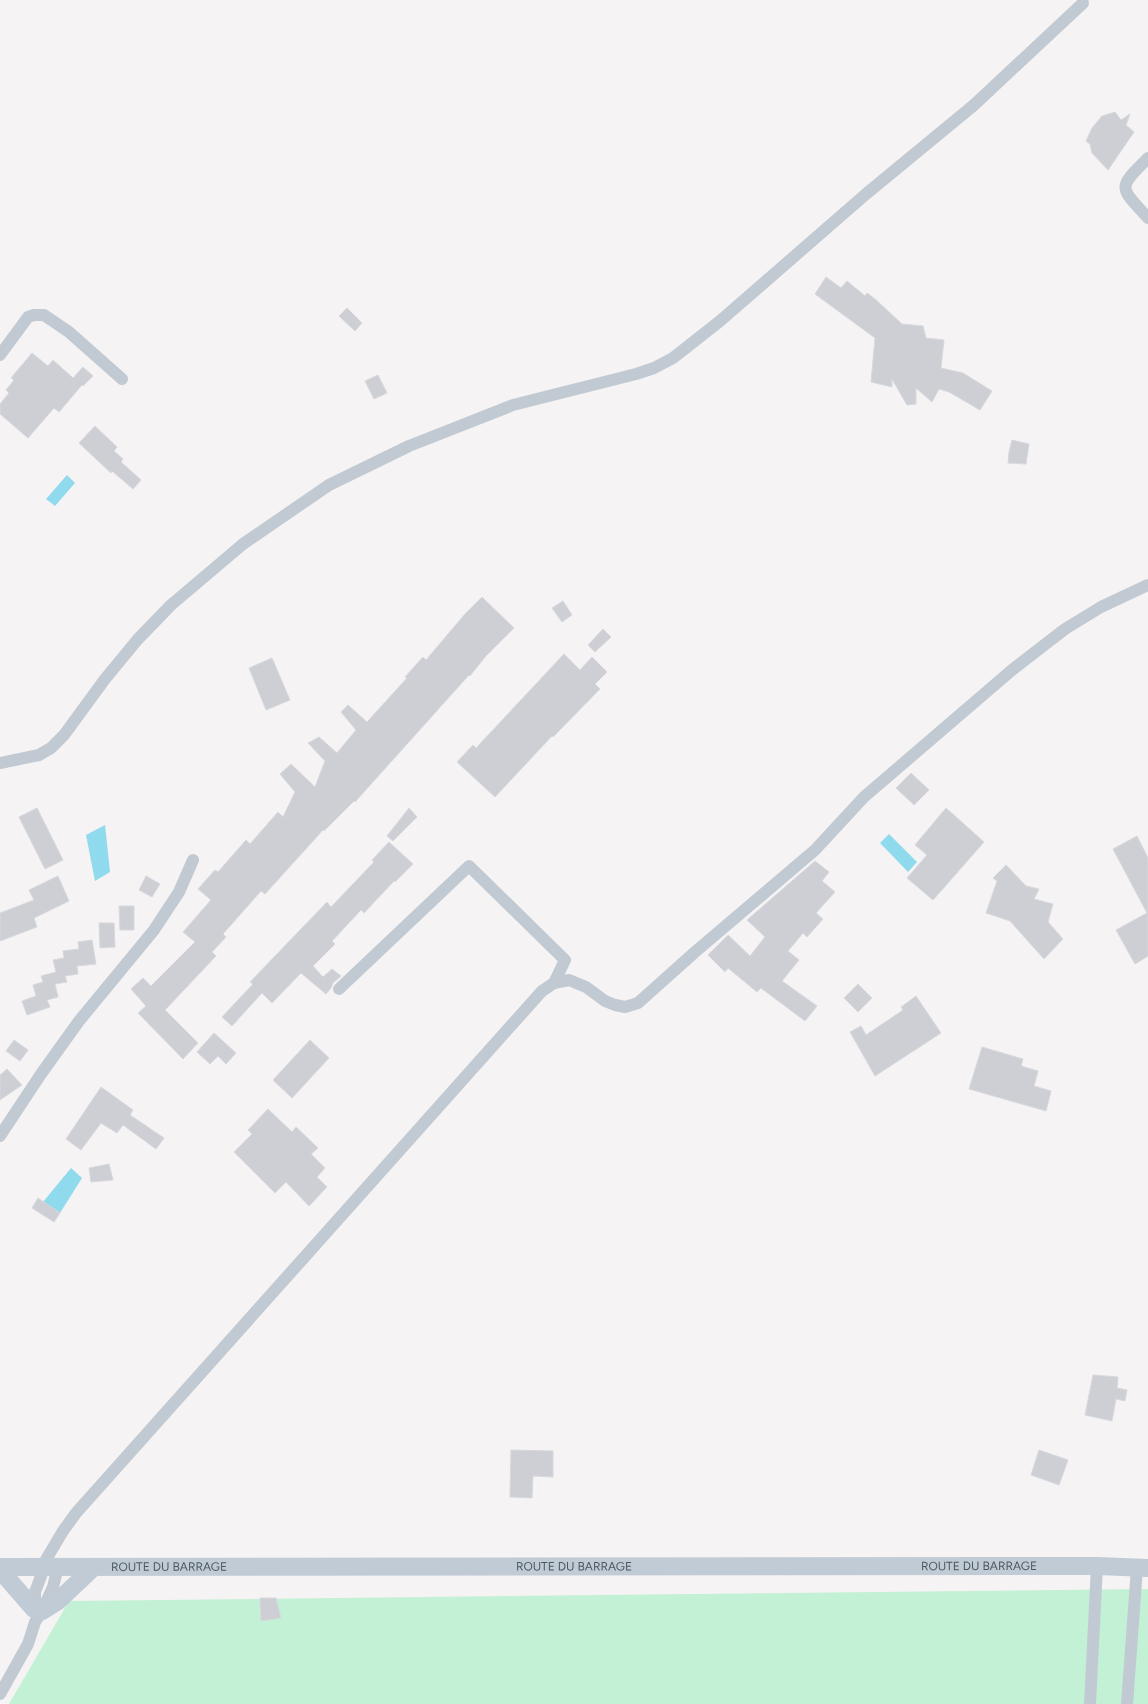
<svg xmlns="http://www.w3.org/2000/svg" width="1148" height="1704" font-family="Figtree,sans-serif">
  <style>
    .green { fill: #c3f1d5 }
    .water { fill: #90daee }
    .building { fill: #cdcfd5; stroke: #d7d9de }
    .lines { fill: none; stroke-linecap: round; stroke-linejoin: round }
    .minor { stroke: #c1cad2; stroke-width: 12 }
    .secondary { stroke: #c1cbd6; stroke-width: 18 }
    .labels { text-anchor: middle; stroke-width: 4; stroke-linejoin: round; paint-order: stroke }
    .street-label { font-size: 12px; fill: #4a5661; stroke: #fff }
  </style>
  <rect width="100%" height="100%" fill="#f5f3f3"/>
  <!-- green -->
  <path class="green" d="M1148,1589V1704H9L69,1601Z"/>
  <!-- water -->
  <g class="water">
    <path d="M67,475L75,483L55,506L46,499Z"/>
    <path d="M105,825L110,872L95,881L86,835Z"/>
    <path d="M889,834L917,862L908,872L880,843Z"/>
    <path d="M71,1168L82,1178L60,1213L43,1202Z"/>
  </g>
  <!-- building -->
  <g class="building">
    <path d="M1115,112L1121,120L1130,114L1126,125L1134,132L1108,170L1092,153L1090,144L1086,141L1092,128L1102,116Z"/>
    <path d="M826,277L841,288L847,281L865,296L867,293L875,299L902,324L923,326L926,338L944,340L941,368L963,373L992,391L980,410L949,392L939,389L932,402L916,388V404L907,405L892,379V387L871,382L875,338L815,294Z"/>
    <path d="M347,308L362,323L355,331L339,316Z"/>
    <path d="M32,353L48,366L53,360L73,378L83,367L93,376L83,386L82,385L59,412L54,408L28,438L0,414V404L9,393L6,390L14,380L11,378Z"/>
    <path d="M378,375L387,393L374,399L365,381Z"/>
    <path d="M95,426L117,447L114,451L123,459L121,462L141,480L133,489L112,471L111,473L79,443Z"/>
    <path d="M1012,440L1029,444L1026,464L1008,463L1009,452Z"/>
    <path d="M482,597L514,628L485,657L470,676L469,675L355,802L354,801L324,831L323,830L265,894L261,891L223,934L226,937L212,952L216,956L165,1010L198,1043L183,1059L138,1013L146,1006L131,989L143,978L151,986L195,942L183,932L211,900L198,889L215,870L218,872L246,840L250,844L278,812L283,817L295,792L280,774L291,764L315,787L325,761L308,743L319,737L337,753L356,730L341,712L348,705L367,722L407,678L405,677L423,657L426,660L465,614Z"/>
    <path d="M563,601L572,615L562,622L552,608Z"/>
    <path d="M603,629L611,637L595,652L588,645Z"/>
    <path d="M564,654L580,670L592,657L607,672L595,684L600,689L553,737L552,736L495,797L457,762L473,745L476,748Z"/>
    <path d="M272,658L290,700L266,710L249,668Z"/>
    <path d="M911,773L929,790L914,805L896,788Z"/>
    <path d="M37,808L63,860L45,869L19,817Z"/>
    <path d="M409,808L417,817L393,841L387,836Z"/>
    <path d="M946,808L984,842L933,900L907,878L927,855L915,845Z"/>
    <path d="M1137,836L1148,858V956L1135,964L1116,930L1147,913L1113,849Z"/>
    <path d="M389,842L413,864L395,882L394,881L364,913L361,910L332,941L335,944L313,966L323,977L332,969L341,976L333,983L331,988L326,994L301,973L272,1003L262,993L232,1026L222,1017L253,984L250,982L327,902L331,907L374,862L372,860Z"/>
    <path d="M815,861L829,872L822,881L835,892L816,913L823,919L807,937L803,933L788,951L799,960L782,981L817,1006L805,1021L761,988L757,992L728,968L725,972L708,955L728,935L750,956L765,937L747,920Z"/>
    <path d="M1006,865L1026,886L1039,889L1034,899L1053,904L1048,922L1063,939L1044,959L1010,921L986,913L997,881L993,878Z"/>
    <path d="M58,876L69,901L34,918L37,927L0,941V913L34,900L29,890Z"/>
    <path d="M146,876L160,884L152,897L139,890Z"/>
    <path d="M119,906H134V930H120Z"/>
    <path d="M99,923H114L115,947L100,948Z"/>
    <path d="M92,940L96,964L77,966L78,974L65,976L67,982L55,984L58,997L47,1000L50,1007L27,1015L22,1001L36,996L33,985L43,982L41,976L56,972L53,960L64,958L63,951L79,949L78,942Z"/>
    <path d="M858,984L872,998L858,1012L844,998Z"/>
    <path d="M916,996L941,1033L875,1076L850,1032L861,1026L866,1035L903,1010L901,1007Z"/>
    <path d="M214,1033L236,1053L226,1064L218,1056L210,1064L197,1052Z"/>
    <path d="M14,1040L28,1050L20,1061L6,1051Z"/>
    <path d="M310,1040L329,1058L292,1098L273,1080Z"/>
    <path d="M982,1047L1023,1059L1021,1066L1038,1071L1034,1086L1051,1091L1046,1111L969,1089Z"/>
    <path d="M7,1069L22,1085L0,1100V1075Z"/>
    <path d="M101,1087L133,1110L130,1115L164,1138L156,1149L123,1125L117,1133L101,1123L81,1150L66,1139Z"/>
    <path d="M268,1109L292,1132L296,1127L318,1148L311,1154L325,1168L317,1177L327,1187L309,1206L286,1182L275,1193L234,1152L252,1134L248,1130Z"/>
    <path d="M109,1164L113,1180L91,1182L89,1168Z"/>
    <path d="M38,1198L60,1213L54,1222L32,1208Z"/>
    <path d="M1093,1375L1118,1377L1117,1388L1127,1390L1125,1401L1116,1399L1112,1421L1085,1415Z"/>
    <path d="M511,1450L553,1451V1477L533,1476L532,1498L510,1497Z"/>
    <path d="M1039,1450L1068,1460L1059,1485L1031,1475Z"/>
    <path d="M260,1598H276L281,1618L261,1621Z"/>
  </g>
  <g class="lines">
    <!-- minor -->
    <g class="minor">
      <path d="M1148,158C1117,189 1119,186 1148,218"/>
      <path d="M0,355L28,317L34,315H44L69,332L122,379"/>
      <path d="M0,763L39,755L51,748L64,735L105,679L138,639L171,605L243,544L329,485L409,446L513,405L636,374L654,368L673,358L720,321L866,194L974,105L1083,3"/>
      <path d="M339,989L469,866L565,960L554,983"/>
      <path d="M0,1136L41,1074L79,1021L154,930L179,892L193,860"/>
      <path d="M41,1568L63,1531L76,1513L542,991L554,983L569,980L586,987L605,1001L615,1005L625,1007L638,1003L695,952L815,850L864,797L1012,670L1065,629L1101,607L1148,585"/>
      <path d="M35,1612V1592L44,1568"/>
      <path d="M0,1694L28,1644L35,1622L42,1611L53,1587L58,1567"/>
      <path d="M1090,1704L1097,1566"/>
      <path d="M1127,1704L1137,1568"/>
    </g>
    <!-- secondary -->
    <g class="secondary">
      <path id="s1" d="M0,1567L1097,1566L1148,1568"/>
      <path d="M0,1570L34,1609"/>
      <path d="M42,1611L58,1601L94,1567"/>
    </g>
  </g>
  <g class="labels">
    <!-- street labels -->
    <g class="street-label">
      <text dy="4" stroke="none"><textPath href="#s1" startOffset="979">ROUTE DU BARRAGE</textPath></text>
      <text dy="4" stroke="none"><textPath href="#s1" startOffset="169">ROUTE DU BARRAGE</textPath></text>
      <text dy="4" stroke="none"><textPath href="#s1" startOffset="574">ROUTE DU BARRAGE</textPath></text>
    </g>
  </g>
</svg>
